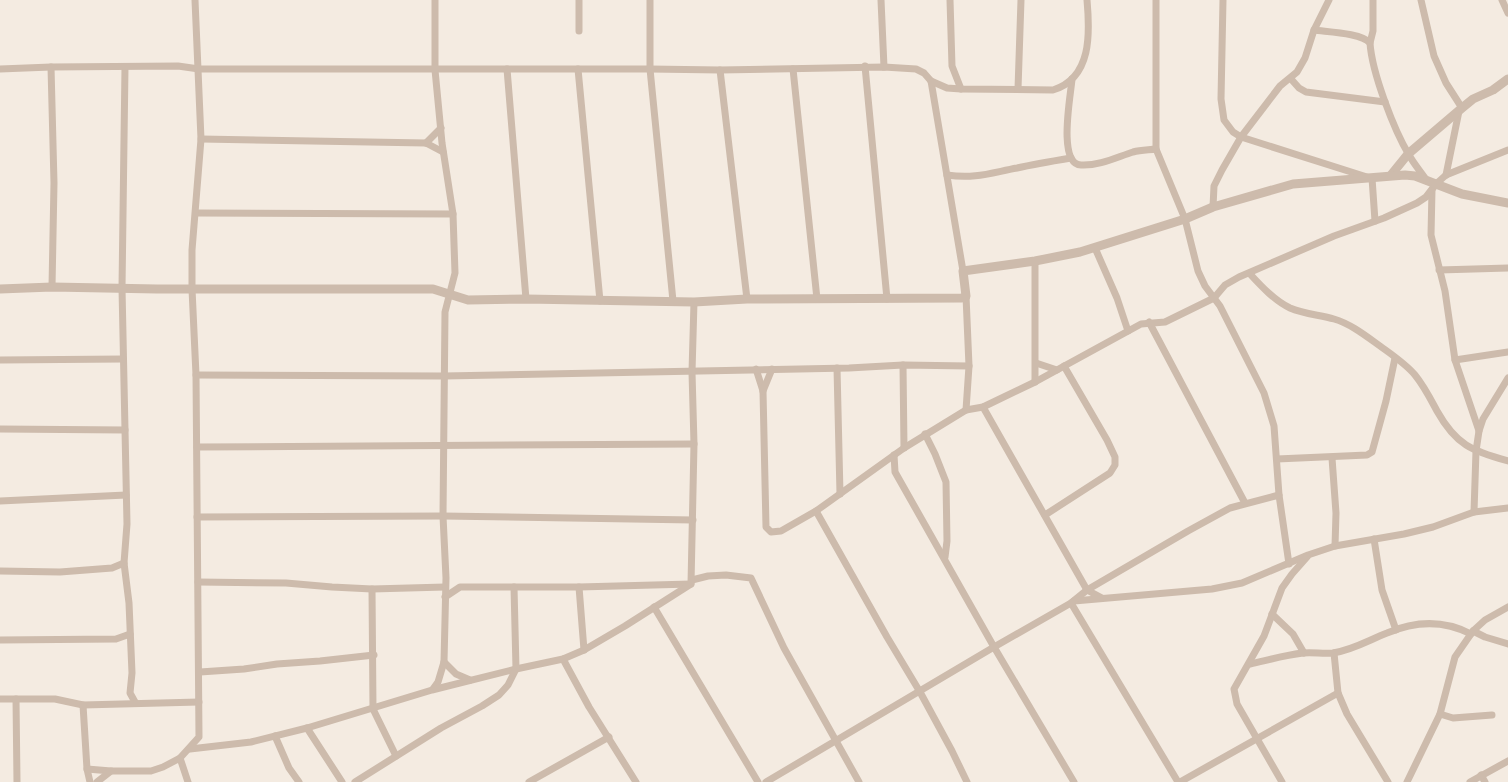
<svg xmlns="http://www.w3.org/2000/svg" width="1508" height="782" font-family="'PT Sans',sans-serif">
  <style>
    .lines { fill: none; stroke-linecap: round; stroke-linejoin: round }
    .minor { stroke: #cdbbac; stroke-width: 7 }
    .tertiary { stroke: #cdbbac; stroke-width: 9 }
  </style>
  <rect width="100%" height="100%" fill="#f4ebe1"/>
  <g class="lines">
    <!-- minor -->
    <g class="minor">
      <path d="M579,0V31"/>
      <path d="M650,0V69L673,301"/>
      <path d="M881,0L884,67"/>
      <path d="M950,0L952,66L961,89"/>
      <path d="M1156,0V149L1185,219L1198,271L1205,286L1220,306L1264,393L1274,426L1279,495L1289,564"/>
      <path d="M1223,0L1221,99L1224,120L1233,132L1241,137L1367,177"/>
      <path d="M1421,0L1434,56L1446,83L1462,108"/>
      <path d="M1502,0L1508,13"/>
      <path d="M1314,30C1328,32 1362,33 1370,43C1372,73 1394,130 1409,155C1414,164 1421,172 1427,181"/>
      <path d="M1370,43L1373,31V0"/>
      <path d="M865,66L887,299"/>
      <path d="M51,67L54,183L52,287"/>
      <path d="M125,67L122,288L127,524L124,563L129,603L132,673L130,693L135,702"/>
      <path d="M0,69L51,67L178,66L199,69H650L720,70L884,67L916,69L924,73L931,81L963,271"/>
      <path d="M507,69L526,299"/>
      <path d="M578,69L600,301"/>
      <path d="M793,69L817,299"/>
      <path d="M720,70L747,299"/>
      <path d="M1072,79C1071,94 1057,164 1081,165C1099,166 1117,157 1133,152C1141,150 1149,150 1156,149"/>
      <path d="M1291,79L1299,88L1306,92L1385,102"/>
      <path d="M931,81L947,88L961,89L1053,90C1092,78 1090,33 1087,0"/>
      <path d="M1018,89L1021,0"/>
      <path d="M201,139L426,143L443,152"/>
      <path d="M426,143L441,128"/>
      <path d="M947,175C975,179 990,173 1017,168C1035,164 1053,161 1071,158"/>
      <path d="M1446,175L1459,111"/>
      <path d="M1372,178L1375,221"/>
      <path d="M1432,190L1431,235L1445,291L1455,360L1479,431L1476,451L1474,512"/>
      <path d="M1213,207L1214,186L1222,170L1241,137L1280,86L1297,72L1305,58L1314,30L1329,0"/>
      <path d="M196,213L453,214"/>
      <path d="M1095,248L1117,298L1128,331"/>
      <path d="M1439,270L1508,268"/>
      <path d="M1250,274C1261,286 1275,301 1290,308C1304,314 1320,315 1334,319C1351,324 1366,336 1380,346C1391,354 1406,364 1415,375C1424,386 1430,398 1437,411C1456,445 1472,451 1508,461"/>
      <path d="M1149,322L1245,503"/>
      <path d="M0,360L123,359"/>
      <path d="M1455,360L1508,352"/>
      <path d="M1036,363L1057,370"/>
      <path d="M903,365L904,448"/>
      <path d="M837,368L840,494"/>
      <path d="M756,369L763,391L766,527L771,532L781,531L816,511L904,448L966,410L983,407L1035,382L1141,324L1165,322L1214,298L1225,285L1239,277L1334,236L1384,218L1417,203L1426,197L1436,184L1446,175L1508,150"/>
      <path d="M196,375L444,376L849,368L903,365L969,366"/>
      <path d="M1035,382V261"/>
      <path d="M763,391L772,369"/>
      <path d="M983,407L1087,590L1102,598"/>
      <path d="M966,410L969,366L966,296"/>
      <path d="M0,429L125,430"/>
      <path d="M1479,431L1483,419L1508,378"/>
      <path d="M925,434L935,454L946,482L947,541L945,557"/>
      <path d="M197,447L694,444"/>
      <path d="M894,455L895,472L994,647L1074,782"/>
      <path d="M1332,458L1336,513L1335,546"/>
      <path d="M1277,459L1367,455L1372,452L1386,401L1395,358"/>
      <path d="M0,501L126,495"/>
      <path d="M816,511L887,637L920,692L952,751L967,782"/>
      <path d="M1045,515L1110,473L1115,465V457L1107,440L1064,366"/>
      <path d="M197,517L443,516L693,520"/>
      <path d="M1374,539L1382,590L1396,630"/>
      <path d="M0,571L60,572L112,568L124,563"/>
      <path d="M692,580L708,576L726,575L751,578L784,648L859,782"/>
      <path d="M198,582L286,583L332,587L372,589L445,587"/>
      <path d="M579,587L584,650"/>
      <path d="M372,589L373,709L396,756"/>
      <path d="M445,597L460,587H579L691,584"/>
      <path d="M1074,601L1212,589L1242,583L1308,555L1335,546L1404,534L1433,527L1474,512L1508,508"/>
      <path d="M1071,603L1178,782"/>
      <path d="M654,607L758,782"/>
      <path d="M1272,614L1293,634L1304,653"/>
      <path d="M1473,631L1485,637L1508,644"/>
      <path d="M0,640L116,639L130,634"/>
      <path d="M1334,653L1338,693L1347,714L1388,782"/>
      <path d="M563,659L589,707L636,782"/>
      <path d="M444,662L456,674L470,680"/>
      <path d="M1250,664C1268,660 1285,655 1303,653C1313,652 1323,654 1333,653C1353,650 1369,640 1387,633C1415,621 1444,620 1471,634"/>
      <path d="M200,672L244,669L277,664L320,661L374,655"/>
      <path d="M433,689L438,682L444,662L446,578L443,516L445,312L455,273L453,214L442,143L435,70V0"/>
      <path d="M0,699H55L83,705L199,702"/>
      <path d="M16,699L17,782"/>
      <path d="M83,705L87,769L90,782"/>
      <path d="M1440,714L1453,718L1492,715"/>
      <path d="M307,728L342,782"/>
      <path d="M275,736L289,768L299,782"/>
      <path d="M190,749L251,742L307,728L432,690L516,669L563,659L584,650L625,626L691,584L694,444L692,372L694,302"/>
      <path d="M180,758L188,782"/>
      <path d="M87,769L111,771"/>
      <path d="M1481,775L1485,782"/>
      <path d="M97,782L111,771H151L163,767L180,758L199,737L196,375L192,289V250L201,139L195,0"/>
      <path d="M355,782L441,728L482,706L499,695L508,685L516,669L514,587"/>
      <path d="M529,782L609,737"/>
      <path d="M766,782L994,647L1071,603L1087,590L1188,531L1230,508L1279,495"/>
      <path d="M1180,782L1338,693"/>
      <path d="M1282,782L1237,704L1234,689L1264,636L1282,588L1292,574L1307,557"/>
      <path d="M1407,782L1440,714L1455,657L1473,631L1485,620L1508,607"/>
      <path d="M1470,782L1508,761"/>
    </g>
    <!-- tertiary -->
    <g class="tertiary">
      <path d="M1391,175L1408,154L1462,108L1473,99L1493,90L1508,79"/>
      <path d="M0,289L52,287L157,289H433L468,300L526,299L694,302L747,299L962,298L966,296L963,271L1035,261L1080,252L1185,219L1213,207L1293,184L1405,175L1415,176L1462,194L1508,203"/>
    </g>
  </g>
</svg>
